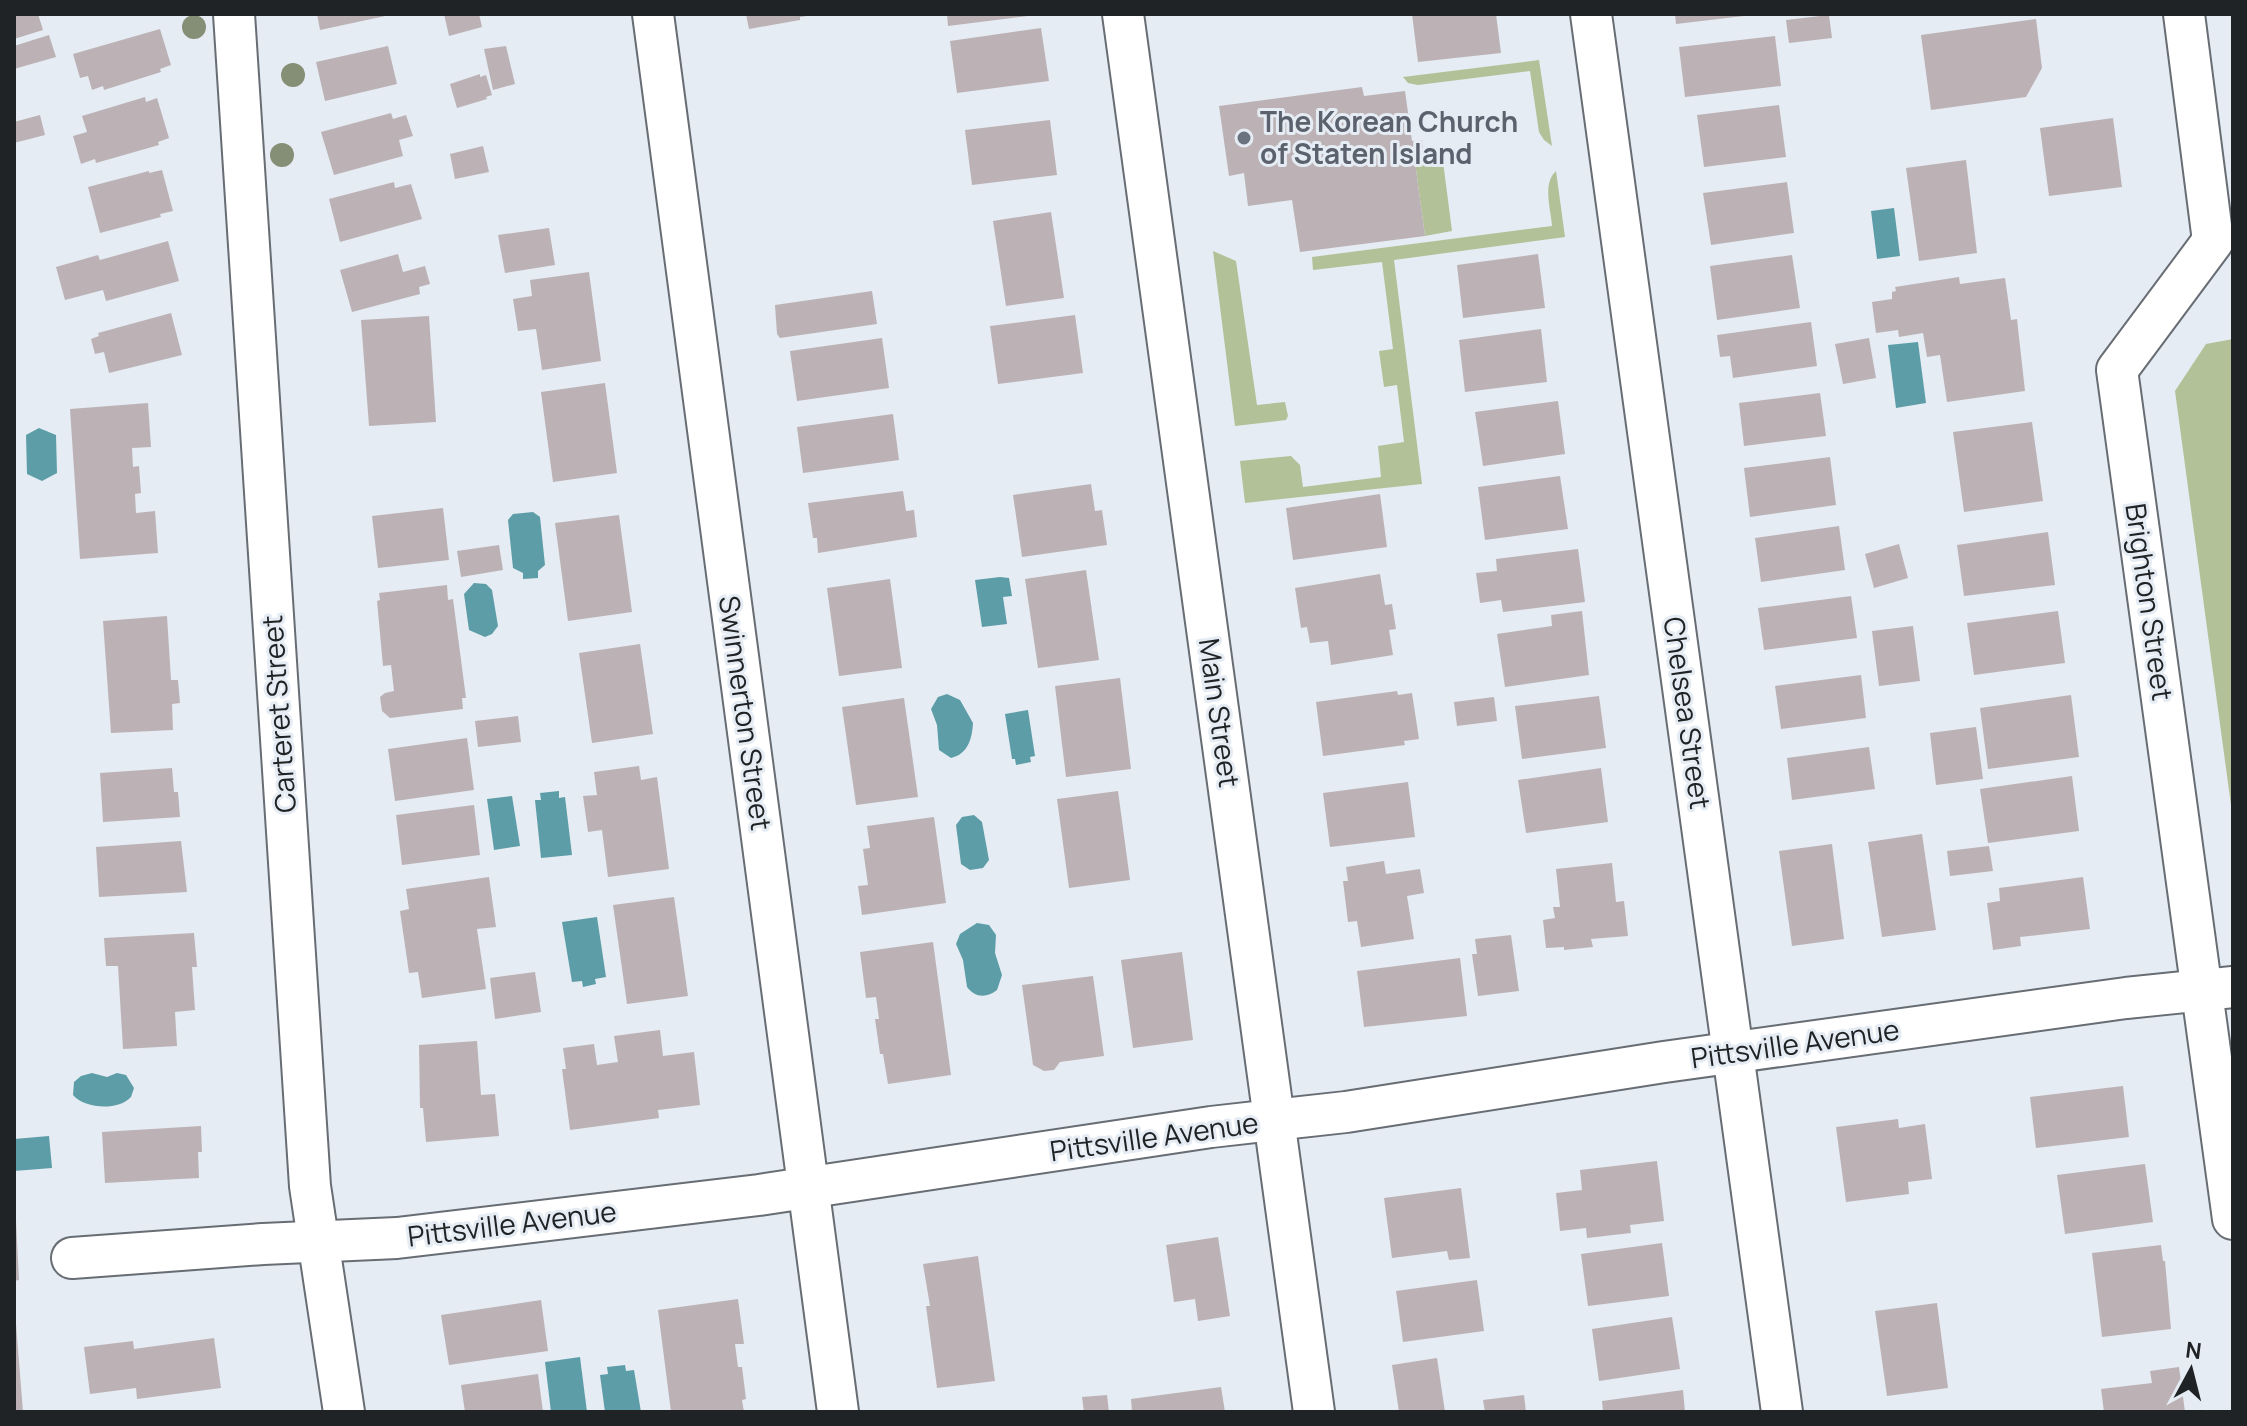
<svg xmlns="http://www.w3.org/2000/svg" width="2247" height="1426" font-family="Manrope,sans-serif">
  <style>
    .green { fill: #b2c197 }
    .water { fill: #5d9da7 }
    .building { fill: #bcb2b5 }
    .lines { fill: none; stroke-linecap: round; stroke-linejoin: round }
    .minor-casing { stroke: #676d73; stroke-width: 44 }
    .minor { stroke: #fff; stroke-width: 40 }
    .tree { fill: #848f75 }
    .worship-dot { fill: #6b7280; stroke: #e5ecf3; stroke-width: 3 }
    .labels { text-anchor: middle; stroke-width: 6; stroke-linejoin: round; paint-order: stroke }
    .worship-label { font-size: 28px; font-weight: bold; fill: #5b616d; stroke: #e5ecf3; text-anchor: start }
    .street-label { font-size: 28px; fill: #202325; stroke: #e5ecf3 }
  </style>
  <rect width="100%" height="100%" fill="#e5ecf3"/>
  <!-- green -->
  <g class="green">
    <path d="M1539,60L1552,146L1544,140L1539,132L1530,71L1418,85L1408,83L1403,77Z"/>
    <path d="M1442,154L1452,231L1425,236L1415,162L1432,161V155Z"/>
    <path d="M1556,171L1565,237L1394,260L1422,484L1245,503L1240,461L1291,456L1300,465L1303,487L1381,477L1378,446L1404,442L1397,385L1384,387L1379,351L1393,349L1382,262L1313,270L1312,257L1552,226C1551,209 1542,184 1556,171Z"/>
    <path d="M1213,251L1236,261L1257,405L1285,402L1288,416L1286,420L1235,426Z"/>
    <path d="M2233,339V820L2175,391L2206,344Z"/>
  </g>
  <!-- water -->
  <g class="water">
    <path d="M1894,208L1900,256L1877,259L1871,211Z"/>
    <path d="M1918,342L1926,403L1896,408L1888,345Z"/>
    <path d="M39,428L56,435L57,473L42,481L27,474L26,435Z"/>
    <path d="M533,512L540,517L545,565L538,571V578L523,579V573L513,568L508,520L513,514Z"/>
    <path d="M1000,577L1009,578L1012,596L1003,597L1007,624L982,627L975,580Z"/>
    <path d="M474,583L486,584L492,590L498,626L492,634L485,637L469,630L464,594Z"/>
    <path d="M947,694L960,700L973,723C972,739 968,754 951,758L939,750L937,725L931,709L938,697Z"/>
    <path d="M1028,710L1035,756L1030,757L1031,762L1016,765L1015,759H1012L1005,714Z"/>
    <path d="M559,791V798L565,797L572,855L541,858L535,800H541L540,793Z"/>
    <path d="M512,796L520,846L494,850L487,799Z"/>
    <path d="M974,815L982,822L989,860L983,868L970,870L961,864L956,825L962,817Z"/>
    <path d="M597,917L606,977L595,979L596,984L583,987L582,981L572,982L562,922Z"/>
    <path d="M977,923L989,925L996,935L995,953L1002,975L997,990C987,998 975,998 967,987L963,960L956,944L960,934Z"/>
    <path d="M92,1073L107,1077L117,1073L126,1075L134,1088L131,1097C118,1111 85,1109 73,1095L74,1082L81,1076Z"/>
    <path d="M49,1136L52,1168L14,1171V1139Z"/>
    <path d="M580,1357L587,1412H551L545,1362Z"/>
    <path d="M625,1365L626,1371L634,1370L641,1412H605L600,1375L608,1374L607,1367Z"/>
  </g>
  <!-- building -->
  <g class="building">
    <path d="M14,14H38L43,30L14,39Z"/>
    <path d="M317,14H390V15L320,30Z"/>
    <path d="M444,14H479L482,27L449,36Z"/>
    <path d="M746,14H807V16L800,17V20L749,29Z"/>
    <path d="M947,14H1028V16L948,26Z"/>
    <path d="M1412,14H1496L1501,53L1418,62Z"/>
    <path d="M1675,14H1744V16L1676,24Z"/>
    <path d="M1829,15L1832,38L1789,43L1786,20Z"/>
    <path d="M2036,19L2042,68L2026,97L1931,110L1921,35Z"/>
    <path d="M1041,28L1049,81L957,93L950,41Z"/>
    <path d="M160,29L171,65L160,69L161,72L104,90L103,86L92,90L88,76L80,78L73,54Z"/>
    <path d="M49,35L56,57L14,69V46Z"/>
    <path d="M1775,36L1781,86L1685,97L1679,47Z"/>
    <path d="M388,46L397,84L325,101L316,62Z"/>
    <path d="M506,46L515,84L493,90L484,49Z"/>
    <path d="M480,74V77L486,75L492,95L486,97L487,99L457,108L450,84Z"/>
    <path d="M1362,87L1364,96L1405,91L1412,141L1422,140L1425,162H1415L1425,236L1300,252L1292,200L1248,206L1244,173L1229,176L1219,106Z"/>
    <path d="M145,97L146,102L157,98L169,138L158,142L159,145L96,163L95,159L81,164L73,136L87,132L82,116Z"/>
    <path d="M1779,105L1786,157L1704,167L1697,115Z"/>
    <path d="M391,113L393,119L406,115L413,136L399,140L403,156L334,175L321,132Z"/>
    <path d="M40,115L45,135L14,143V122Z"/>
    <path d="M2113,118L2122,187L2049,196L2040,128Z"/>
    <path d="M1050,120L1057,175L972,185L965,130Z"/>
    <path d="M483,146L489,172L455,179L450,154Z"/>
    <path d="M1966,160L1977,253L1919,261L1906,168Z"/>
    <path d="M162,170L173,211L160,214L161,217L100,233L88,187L149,171V173Z"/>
    <path d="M394,182L395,188L411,184L422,219L340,242L329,199Z"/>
    <path d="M1787,182L1794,233L1711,245L1703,193Z"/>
    <path d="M1051,212L1064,298L1006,306L993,221Z"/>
    <path d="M549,228L555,265L505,273L498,235Z"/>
    <path d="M168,241L179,281L106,301L103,290L65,300L56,267L98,255L100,260Z"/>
    <path d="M398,254L403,272L425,266L430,284L419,287L420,294L352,312L340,270Z"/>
    <path d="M1538,254L1545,308L1463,318L1457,265Z"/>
    <path d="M1792,255L1800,308L1717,320L1710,266Z"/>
    <path d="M589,272L601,361L542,370L536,329L518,331L513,299L532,296L530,280Z"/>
    <path d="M1959,277L1960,284L2005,278L2011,320L2017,319L2025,391L1947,402L1940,355L1927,357L1923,333L1899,337L1898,330L1876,333L1872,302L1892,299V292L1896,291L1895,287Z"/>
    <path d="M872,291L877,324L780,338L777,334L775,305Z"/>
    <path d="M171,313L182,355L109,373L104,352L95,354L91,339L99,336L98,333Z"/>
    <path d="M1075,315L1083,373L998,384L990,326Z"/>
    <path d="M429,316L436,422L369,426L361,320Z"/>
    <path d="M1811,322L1817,366L1733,378L1730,356L1720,357L1717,335Z"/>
    <path d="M1541,329L1547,382L1465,392L1459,340Z"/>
    <path d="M882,338L889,388L797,401L790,351Z"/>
    <path d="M1869,338L1876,378L1843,384L1835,344Z"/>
    <path d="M605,383L617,473L553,482L541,392Z"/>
    <path d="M1820,393L1826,436L1744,446L1739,403Z"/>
    <path d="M1558,401L1565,454L1483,466L1475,412Z"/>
    <path d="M148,403L151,447L132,448L133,467L139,466L141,493L135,494L136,513L155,511L158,553L80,559L70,409Z"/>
    <path d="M893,414L899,460L803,473L797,427Z"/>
    <path d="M2032,422L2043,501L1964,512L1953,432Z"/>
    <path d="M1830,457L1836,505L1750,517L1744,468Z"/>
    <path d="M1560,476L1568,529L1485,540L1478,487Z"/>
    <path d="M1091,484L1095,511L1102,510L1107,545L1022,557L1013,495Z"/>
    <path d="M903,491L906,511L914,510L917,537L818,553L817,538H813L808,503Z"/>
    <path d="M1380,494L1387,547L1293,560L1286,508Z"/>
    <path d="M443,508L449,560L378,568L372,516Z"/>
    <path d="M619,515L632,612L568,621L555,523Z"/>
    <path d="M1839,526L1845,570L1761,582L1755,538Z"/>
    <path d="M2048,532L2055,585L1964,596L1957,545Z"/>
    <path d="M1899,544L1908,578L1874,588L1865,554Z"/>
    <path d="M499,545L503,570L461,577L457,551Z"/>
    <path d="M1578,549L1585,602L1503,612L1501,600L1480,603L1476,573L1497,571L1496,559Z"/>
    <path d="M1086,570L1099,660L1038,668L1025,579Z"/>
    <path d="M1380,574L1385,605L1392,604L1396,629L1389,630L1393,655L1331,665L1328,641L1310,643L1307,627L1301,628L1295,588Z"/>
    <path d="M890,579L902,668L839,676L827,588Z"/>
    <path d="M447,585L448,600L453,599L466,698H462L463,709L390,718L382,711L380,697L385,693L394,691L391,665L383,666L377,601L380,600L379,593Z"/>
    <path d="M1851,596L1857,638L1764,650L1758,608Z"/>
    <path d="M1582,611L1589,675L1505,687L1497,634L1552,626L1551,615Z"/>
    <path d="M2058,611L2065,663L1974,675L1967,623Z"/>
    <path d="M167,616L171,680H178L180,703L172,704L173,730L111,733L103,621Z"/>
    <path d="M1913,626L1920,681L1879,686L1872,631Z"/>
    <path d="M640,644L653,734L592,743L579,653Z"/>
    <path d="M1861,675L1866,718L1781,729L1775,686Z"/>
    <path d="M1120,678L1131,769L1066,777L1055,686Z"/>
    <path d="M1397,691L1398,695L1412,693L1419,739L1404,741L1405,745L1323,756L1316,702Z"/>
    <path d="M2071,695L2079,757L1988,769L1980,708Z"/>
    <path d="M1599,696L1606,748L1522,759L1515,706Z"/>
    <path d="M1494,697L1497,721L1457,726L1454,702Z"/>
    <path d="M904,698L918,797L856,805L842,707Z"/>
    <path d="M518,716L521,742L478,747L475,721Z"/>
    <path d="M1976,727L1983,779L1936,785L1930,733Z"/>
    <path d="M467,738L474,790L395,801L388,749Z"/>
    <path d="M1869,747L1875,789L1792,800L1787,758Z"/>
    <path d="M639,766L641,780L657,777L669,869L608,877L602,830L588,832L583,796L597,795L594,772Z"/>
    <path d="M172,768L174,792H178L180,817L103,822L100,773Z"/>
    <path d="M1601,768L1608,822L1526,833L1518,780Z"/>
    <path d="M2072,776L2079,831L1988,843L1980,789Z"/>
    <path d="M1408,782L1415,837L1330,847L1323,793Z"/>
    <path d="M1118,791L1130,880L1069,888L1057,799Z"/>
    <path d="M474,805L480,855L402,865L396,815Z"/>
    <path d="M934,817L946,903L862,915L858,886L868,885L863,849L870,848L867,826Z"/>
    <path d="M1922,834L1936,930L1882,937L1868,842Z"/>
    <path d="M181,841L187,892L99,897L96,847Z"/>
    <path d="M1832,844L1844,939L1792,946L1779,851Z"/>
    <path d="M1989,846L1993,871L1950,876L1947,851Z"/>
    <path d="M1384,861L1386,874L1420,869L1424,893L1407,896L1414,939L1361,947L1357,921L1348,922L1343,881H1348L1346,867Z"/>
    <path d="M1612,863L1616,902L1624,901L1628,936L1591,939L1593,947L1564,950V947L1546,948L1543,920L1555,918L1553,907H1560L1556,869Z"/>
    <path d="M489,877L496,927L477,929L486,989L422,998L418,972L409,973L400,911L409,909L406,889Z"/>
    <path d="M2083,877L2090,929L2020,937L2021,946L1993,950L1987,903L2000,901L1999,888Z"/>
    <path d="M674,897L688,996L627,1004L613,905Z"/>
    <path d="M194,933L197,967H192L195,1010L175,1012L177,1046L123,1049L118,966H106L104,938Z"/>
    <path d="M1511,935L1519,991L1478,996L1472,954H1477L1475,939Z"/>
    <path d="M933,942L951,1075L888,1084L883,1054H880L875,1019H879L876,997L866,998L860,952Z"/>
    <path d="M1182,952L1193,1040L1133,1048L1121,960Z"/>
    <path d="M1460,958L1467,1016L1364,1027L1357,971Z"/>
    <path d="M535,972L541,1012L495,1019L490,978Z"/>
    <path d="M1093,976L1104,1056L1060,1062L1054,1070L1044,1071L1033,1065L1022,985Z"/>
    <path d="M660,1030L663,1056L694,1052L700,1105L658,1110L659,1118L570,1130L562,1069H566L563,1048L594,1044L597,1065L618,1062L614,1036Z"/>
    <path d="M477,1041L481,1095L495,1094L499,1136L426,1142L423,1108H420L419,1045Z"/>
    <path d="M2123,1086L2129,1137L2036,1148L2030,1097Z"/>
    <path d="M1898,1119L1899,1128L1925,1124L1932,1179L1908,1182L1909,1194L1846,1202L1836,1127Z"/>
    <path d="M201,1126L202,1152H198L199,1178L105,1183L102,1132Z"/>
    <path d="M1657,1161L1664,1221L1630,1225L1631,1233L1587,1238L1586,1228L1560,1231L1556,1193L1582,1190L1580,1170Z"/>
    <path d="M2145,1164L2153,1222L2065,1234L2057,1175Z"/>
    <path d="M1461,1188L1470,1258L1449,1260L1447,1251L1392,1258L1384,1198Z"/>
    <path d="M14,1221H16L19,1280L14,1281Z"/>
    <path d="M1218,1237L1230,1316L1198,1321L1195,1299L1174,1302L1166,1245Z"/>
    <path d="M1662,1243L1669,1296L1588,1306L1581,1254Z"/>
    <path d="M2161,1245L2163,1261H2165L2171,1329L2102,1337L2092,1253Z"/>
    <path d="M978,1256L995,1381L937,1388L926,1306H930L923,1264Z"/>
    <path d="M1477,1280L1484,1331L1403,1342L1396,1291Z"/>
    <path d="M738,1299L744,1344H735L738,1367H742L746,1399L742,1400L744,1412H671L658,1310Z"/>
    <path d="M541,1300L548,1351L449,1365L441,1315Z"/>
    <path d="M1937,1303L1948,1388L1887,1396L1875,1311Z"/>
    <path d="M1672,1317L1680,1369L1599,1381L1592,1329Z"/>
    <path d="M14,1324H16L23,1412H14Z"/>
    <path d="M214,1338L221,1388L137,1399L136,1388L90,1394L84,1347L133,1341L134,1349Z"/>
    <path d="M1437,1358L1445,1412H1399L1392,1365Z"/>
    <path d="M2179,1367L2185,1412H2104L2101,1389L2152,1383L2150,1371Z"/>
    <path d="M538,1374L543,1412H465L461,1385Z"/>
    <path d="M1221,1387L1225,1412H1132L1131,1399Z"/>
    <path d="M1683,1390L1685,1412H1603L1602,1401Z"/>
    <path d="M1107,1395L1109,1412H1084L1082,1397Z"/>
    <path d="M1524,1395L1526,1412H1485L1483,1400Z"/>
  </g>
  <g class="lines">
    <defs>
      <g id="minor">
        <path d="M234,14L310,1186L344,1412"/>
        <path d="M653,14L838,1412"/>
        <path d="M1123,14L1314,1412"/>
        <path d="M1591,14L1782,1412"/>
        <path d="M2184,14L2213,241L2117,370L2233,1219"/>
        <path d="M72,1258L263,1244L397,1238L759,1195L1211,1127L1346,1112L1664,1062L2126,998L2233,987"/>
      </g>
    </defs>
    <!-- minor casing -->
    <use href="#minor" class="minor-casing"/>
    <!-- minor -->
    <use href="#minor" class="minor"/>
  </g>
  <!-- trees -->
  <g class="tree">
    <circle cx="194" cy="27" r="12"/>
    <circle cx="293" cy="75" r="12"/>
    <circle cx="282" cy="155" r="12"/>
  </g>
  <!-- markers -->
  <circle class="worship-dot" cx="1244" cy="138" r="8"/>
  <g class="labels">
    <!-- worship labels -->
    <g class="worship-label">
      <text x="1260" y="132">The Korean Church<tspan x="1260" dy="32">of Staten Island</tspan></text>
    </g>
    <!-- street labels -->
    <g class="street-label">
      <text transform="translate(2149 602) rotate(82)" y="10">Brighton Street</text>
      <text transform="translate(745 713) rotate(82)" y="10">Swinnerton Street</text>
      <text transform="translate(1219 713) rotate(82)" y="10">Main Street</text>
      <text transform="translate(1687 713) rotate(82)" y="10">Chelsea Street</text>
      <text transform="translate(279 714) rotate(-94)" y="10">Carteret Street</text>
      <text transform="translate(1795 1044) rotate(-8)" y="10">Pittsville Avenue</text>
      <text transform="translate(1154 1137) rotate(-8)" y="10">Pittsville Avenue</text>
      <text transform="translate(512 1224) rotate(-7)" y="10">Pittsville Avenue</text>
    </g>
  </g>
  <!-- border -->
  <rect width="2247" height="1426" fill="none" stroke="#202325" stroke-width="32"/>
  <!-- north arrow -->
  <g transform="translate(2191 1370) rotate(7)" stroke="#e5ecf3" stroke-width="6" paint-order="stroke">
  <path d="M0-6L14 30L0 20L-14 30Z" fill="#202325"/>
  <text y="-12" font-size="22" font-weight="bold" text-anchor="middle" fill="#202325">N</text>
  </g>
</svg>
